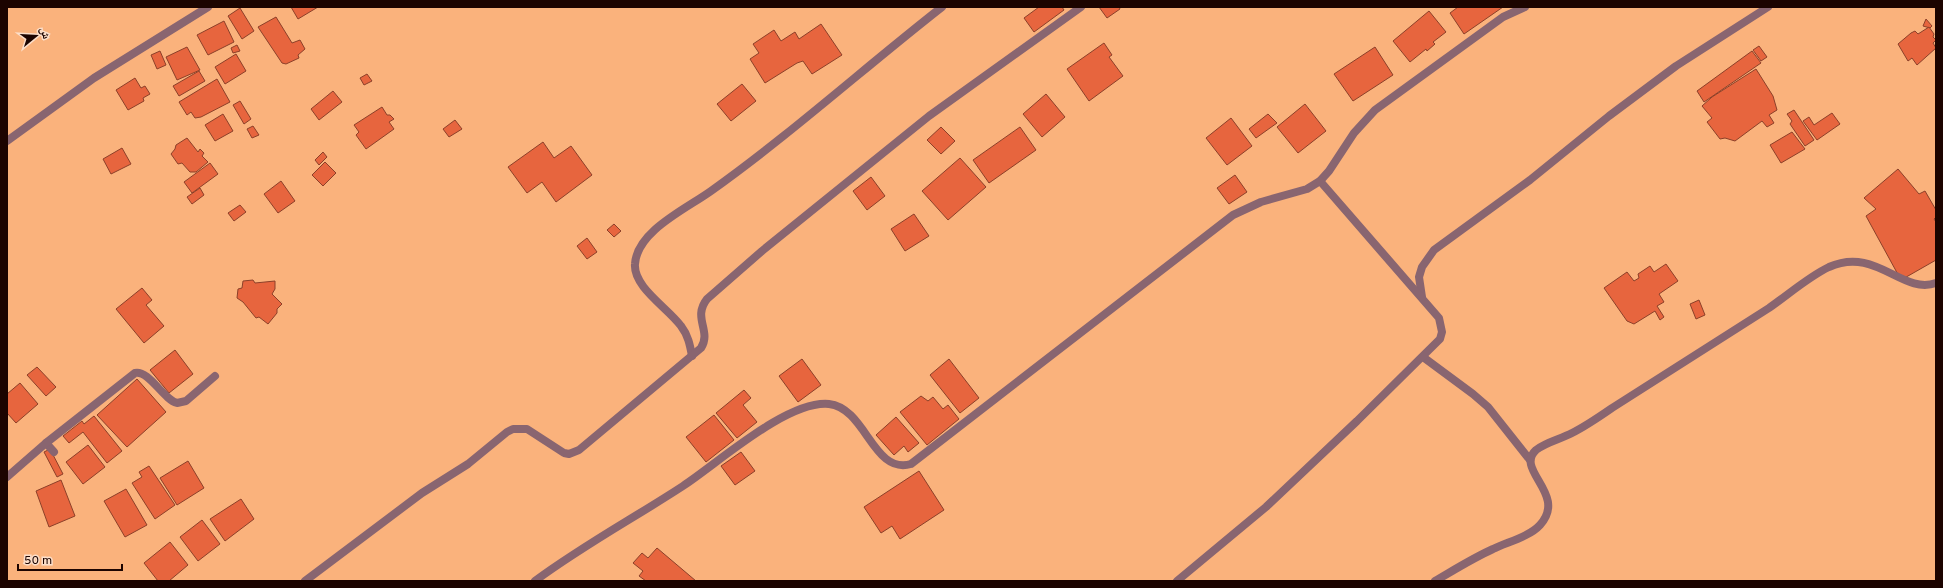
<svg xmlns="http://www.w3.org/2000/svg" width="1943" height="588" font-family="Overpass,'Noto Naskh Arabic',sans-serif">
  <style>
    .building { fill: #e7653e; stroke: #8c4029 }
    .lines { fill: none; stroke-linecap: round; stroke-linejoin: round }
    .minor { stroke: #896570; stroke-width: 8 }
  </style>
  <rect width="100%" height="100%" fill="#fab27c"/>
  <!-- building -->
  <g class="building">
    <path d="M291,7H318L298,19Z"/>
    <path d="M1039,7H1062L1064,10L1034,32L1024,18Z"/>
    <path d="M1099,7H1119L1120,9L1107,18Z"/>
    <path d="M1458,7H1503L1464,34L1450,13Z"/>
    <path d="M240,8L254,31L242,39L228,16Z"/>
    <path d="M1429,11L1446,32L1433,42L1435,44L1427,51L1426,49L1410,62L1393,41Z"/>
    <path d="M276,17L292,43L300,40L305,49L298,55L299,58L286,64L282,63L258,27Z"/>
    <path d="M1926,19L1932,26L1930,28L1923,26Z"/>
    <path d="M224,21L234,42L208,55L197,35Z"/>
    <path d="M821,24L842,55L812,74L803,61L797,63L765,83L750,59L759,53L753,44L774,30L781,41L795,32L799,39Z"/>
    <path d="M1929,27L1934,34L1933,37L1936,40L1933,43L1936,48L1917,65L1912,58L1908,61L1898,44L1911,33L1915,31L1918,34Z"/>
    <path d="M1104,43L1112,55L1109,57L1123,76L1089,101L1067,69Z"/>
    <path d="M237,45L240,51L233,53L231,48Z"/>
    <path d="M1759,46L1767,57L1761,61L1753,50Z"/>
    <path d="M187,47L200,70L177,80L166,57Z"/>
    <path d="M1375,47L1393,75L1353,101L1334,74Z"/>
    <path d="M160,51L166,65L157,69L151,55Z"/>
    <path d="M1752,51L1761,63L1704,102L1697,91Z"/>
    <path d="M236,54L246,71L225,84L215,67Z"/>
    <path d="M1756,69L1773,96L1777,110L1769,115L1774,123L1767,127L1762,121L1735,141L1725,138L1720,139L1707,122L1712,118L1702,106L1712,97Z"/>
    <path d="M199,71L205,81L179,96L173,86Z"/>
    <path d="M367,74L372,81L364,85L360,78Z"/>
    <path d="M135,78L141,88L145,86L150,94L143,98L144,101L128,110L116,90Z"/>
    <path d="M217,79L230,102L201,117L195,118L191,112L187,115L179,102Z"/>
    <path d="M742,84L756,101L731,121L717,104Z"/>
    <path d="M333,91L342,102L319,120L311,109Z"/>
    <path d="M1046,94L1065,117L1042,137L1023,114Z"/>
    <path d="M240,101L251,119L244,124L233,105Z"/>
    <path d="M1305,104L1326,131L1298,153L1277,127Z"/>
    <path d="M382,107L387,115H390L394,119L389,122L394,129L366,149L356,135L359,132L354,125Z"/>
    <path d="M1794,110L1814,140L1805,146L1790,124L1792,121L1787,114Z"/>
    <path d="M1832,113L1840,124L1817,140L1803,121L1809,117L1814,125Z"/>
    <path d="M223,114L233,131L215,141L205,125Z"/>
    <path d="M1268,114L1277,123L1256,138L1249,129Z"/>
    <path d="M1231,118L1252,146L1227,165L1206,138Z"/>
    <path d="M455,120L462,129L449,137L443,129Z"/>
    <path d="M253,126L259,135L252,138L247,129Z"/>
    <path d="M941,127L955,141L941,154L927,140Z"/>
    <path d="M1020,127L1036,150L989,183L973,160Z"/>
    <path d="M1792,132L1805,149L1781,163L1770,145Z"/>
    <path d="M187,138L198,152L200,149L204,153L202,156L208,162L196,172H190L182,163L178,164L171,154L175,149L176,145Z"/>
    <path d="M543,142L554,158L571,146L592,175L556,202L542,182L527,193L508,167Z"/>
    <path d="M122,148L131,164L111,174L103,159Z"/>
    <path d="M323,152L327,157L319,165L315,160Z"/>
    <path d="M960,158L986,187L948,220L922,191Z"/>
    <path d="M325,162L336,173L323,186L312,175Z"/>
    <path d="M210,163L218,174L192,193L184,182Z"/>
    <path d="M1898,169L1919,194L1925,191L1936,210V217L1934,219L1936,222V260L1901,280L1866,216L1876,209L1864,198Z"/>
    <path d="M1235,175L1247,192L1229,204L1217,188Z"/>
    <path d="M871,177L885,196L867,210L853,191Z"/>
    <path d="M281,181L295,201L278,213L264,194Z"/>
    <path d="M200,188L204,195L192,204L187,197Z"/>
    <path d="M240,205L246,212L234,221L228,213Z"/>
    <path d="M914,214L929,236L905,251L891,229Z"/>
    <path d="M614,224L621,231L614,237L607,230Z"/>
    <path d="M587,238L597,252L587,259L577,246Z"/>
    <path d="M1666,264L1678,281L1659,294L1664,302L1657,306L1664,317L1660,320L1655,311L1634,324L1627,321L1604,288L1627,272L1634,281L1639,278L1638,274L1650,266L1654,272Z"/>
    <path d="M253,280L255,283L275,281V289L272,294L282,304L277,309V313L268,324L259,317L256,318L243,302L237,298L238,289L242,288L243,281Z"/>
    <path d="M142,288L152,300L146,305L164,326L144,343L116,309Z"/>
    <path d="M1699,300L1705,315L1696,319L1690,304Z"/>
    <path d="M175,350L193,374L169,393L150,370Z"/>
    <path d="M802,359L821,385L798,402L779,376Z"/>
    <path d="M949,359L979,398L960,413L930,375Z"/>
    <path d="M37,367L56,387L46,396L27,375Z"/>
    <path d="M137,379L166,412L127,447L97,415Z"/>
    <path d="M20,383L38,404L16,423L7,413V394Z"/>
    <path d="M744,390L751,398L743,405L757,422L737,438L716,413Z"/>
    <path d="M921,396L928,401L933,397L943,409L948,405L959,419L927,445L900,412Z"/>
    <path d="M714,415L734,440L706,462L686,437Z"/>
    <path d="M94,416L122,451L107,463L83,432L69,443L63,436L82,421L84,424Z"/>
    <path d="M896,417L919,443L908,452L904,446L894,455L876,435Z"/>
    <path d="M88,445L105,467L83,484L66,462Z"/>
    <path d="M50,449L63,474L57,477L44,452Z"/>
    <path d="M741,452L755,471L735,485L721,466Z"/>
    <path d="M188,461L204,488L177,505L160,478Z"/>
    <path d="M149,466L175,505L155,519L132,483L142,477L139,472Z"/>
    <path d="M919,471L944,510L900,539L892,526L881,533L864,507Z"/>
    <path d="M61,480L75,516L49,527L36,491Z"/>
    <path d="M126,489L147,525L125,537L104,501Z"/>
    <path d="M241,499L254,519L225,541L210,519Z"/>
    <path d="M202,520L220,544L198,561L180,537Z"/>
    <path d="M170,542L188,565L169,581H158L144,563Z"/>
    <path d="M657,548L696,581H646L639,576L643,571L633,563L642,553L648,558Z"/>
  </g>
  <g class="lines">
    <!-- minor -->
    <g class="minor">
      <path d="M7,141L94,78L208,7"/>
      <path d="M1422,297L1419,277L1422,267L1434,250L1530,180L1609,116L1676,66L1768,7"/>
      <path d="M692,356C690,345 688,335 681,326C668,308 633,287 635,264C637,231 686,209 711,191C791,134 864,68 942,7"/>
      <path d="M1423,357L1473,394L1488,407L1530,460"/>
      <path d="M46,443L54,452"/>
      <path d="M7,477L46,443L135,373C149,370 163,399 177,403L186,401L215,376"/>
      <path d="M305,581L422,493L468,464L507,432L513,429H527L564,453L569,454L579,450L701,348C712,331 692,318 707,299L762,251L929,116L1081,7"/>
      <path d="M535,581C582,546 634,518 683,486C717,464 787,400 829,404C866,408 873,475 911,464L1233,215L1261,202L1307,189L1320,181L1329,171L1354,133L1375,110L1503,17L1525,7"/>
      <path d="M1177,581L1266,507L1357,421L1440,339L1442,332L1439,318L1320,181"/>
      <path d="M1435,581C1454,570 1473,558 1493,549C1507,542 1529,537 1540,525C1568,494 1514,470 1536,450C1546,442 1561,439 1572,433C1586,426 1599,417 1612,408C1664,375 1716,342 1769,308C1788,295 1808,277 1829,267C1876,246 1902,295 1936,283"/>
    </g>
  </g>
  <!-- border -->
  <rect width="1943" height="588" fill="none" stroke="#1c0400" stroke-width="16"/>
  <!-- north arrow -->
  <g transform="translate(36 36) rotate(72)" stroke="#fcdec9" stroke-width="3" paint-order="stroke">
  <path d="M0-3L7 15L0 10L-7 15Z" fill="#1c0400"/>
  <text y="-6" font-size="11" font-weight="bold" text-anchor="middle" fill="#1c0400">ش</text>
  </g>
  <!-- scale -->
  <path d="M18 564v6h104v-6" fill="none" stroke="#1c0400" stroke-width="2"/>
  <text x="24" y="564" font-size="12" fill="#1c0400" stroke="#fcdec9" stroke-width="3" paint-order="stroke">50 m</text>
</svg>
